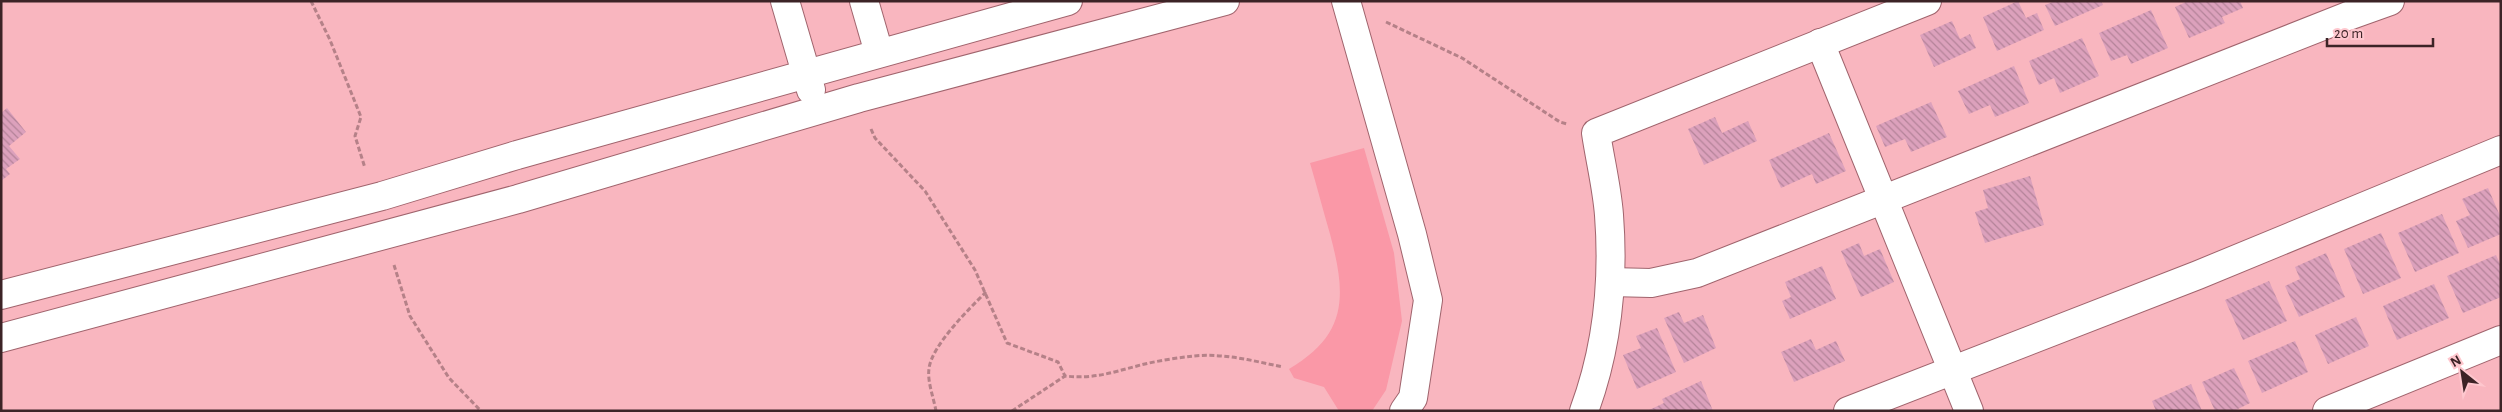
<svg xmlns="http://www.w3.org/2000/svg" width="2502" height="412" font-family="'Alegreya Sans',sans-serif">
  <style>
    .grass { fill: #fa98a7 }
    .building { fill: url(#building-back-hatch) }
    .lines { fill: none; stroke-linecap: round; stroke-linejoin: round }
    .street-casing { stroke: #a0646d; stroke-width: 30 }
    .path { stroke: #b58188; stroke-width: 3; stroke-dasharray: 5 2.5; stroke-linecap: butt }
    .street { stroke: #fff; stroke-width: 28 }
  </style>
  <defs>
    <pattern id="building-back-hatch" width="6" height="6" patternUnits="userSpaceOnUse" patternTransform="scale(1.25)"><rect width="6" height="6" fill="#dca1bc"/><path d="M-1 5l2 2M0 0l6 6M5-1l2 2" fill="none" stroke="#b48399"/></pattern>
  </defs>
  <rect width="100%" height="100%" fill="#f9b6bf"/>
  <!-- grass -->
  <path class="grass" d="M1364,148L1394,253L1402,321L1386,390L1372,411H1339L1324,387L1294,378L1289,369C1349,334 1346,294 1330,234C1323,210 1317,187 1310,163Z"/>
  <!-- building -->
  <g class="building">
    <path d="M2018,1L2026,18L2037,13L2044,30L1997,51L1983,17Z"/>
    <path d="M2055,1H2101L2103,5L2055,26L2045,5Z"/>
    <path d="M2188,1H2240L2243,8L2222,17L2225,23L2189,38L2175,7Z"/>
    <path d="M2151,10L2168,48L2131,64L2127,55L2111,61L2099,33Z"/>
    <path d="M1952,21L1960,39L1970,34L1976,48L1934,67L1920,35Z"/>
    <path d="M2082,38L2099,76L2060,93L2054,78L2039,85L2029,61Z"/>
    <path d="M2014,66L2029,103L1995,117L1990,105L1969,114L1958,91Z"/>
    <path d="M1931,102L1947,137L1911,152L1905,139L1885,147L1876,126Z"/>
    <path d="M7,108L26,132L9,146L20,159L6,169L10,174L1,181V113Z"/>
    <path d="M1715,117L1722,133L1748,121L1757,141L1704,165L1688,129Z"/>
    <path d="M1829,133L1846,171L1816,184L1812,174L1781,188L1769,160Z"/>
    <path d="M2030,176L2044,225L1985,243L1975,212L1988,208L1983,190Z"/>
    <path d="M2488,188L2501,218V234L2468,248L2456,221L2470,215L2462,199Z"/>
    <path d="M2442,214L2459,253L2415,272L2398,233Z"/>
    <path d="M2381,233L2401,278L2363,294L2344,249Z"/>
    <path d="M1859,243L1864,256L1880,249L1894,282L1861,297L1841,251Z"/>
    <path d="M2326,253L2345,297L2299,317L2285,286L2300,279L2295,267Z"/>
    <path d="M2496,255L2501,266V297L2463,313L2447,276Z"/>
    <path d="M1822,266L1836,299L1790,319L1782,301L1791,297L1785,282Z"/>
    <path d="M2269,281L2287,321L2243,340L2225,300Z"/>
    <path d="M2434,284L2449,318L2397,340L2383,306Z"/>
    <path d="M1679,312L1684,323L1703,315L1716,348L1684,363L1664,318Z"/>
    <path d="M2356,317L2369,346L2328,364L2315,335Z"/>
    <path d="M1657,328L1676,372L1637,389L1623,355L1641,348L1636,336Z"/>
    <path d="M1811,339L1816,350L1836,341L1845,361L1794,382L1781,352Z"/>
    <path d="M2295,341L2308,372L2262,393L2248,361Z"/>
    <path d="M2234,368L2250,403L2234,411H2215L2202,382Z"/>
    <path d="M1701,381L1713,411H1647L1664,403L1662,399Z"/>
    <path d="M2191,384L2202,411H2156L2152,401Z"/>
  </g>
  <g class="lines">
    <defs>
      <g id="street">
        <path d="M785,1L811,90"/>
        <path d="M864,1L879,53"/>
        <path d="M1346,1L1412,234L1428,300L1413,398L1404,411"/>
        <path d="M1820,43L1969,411"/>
        <path d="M1610,282L1651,283L1697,273L2348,16L2390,1"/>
        <path d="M1,295L382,196L517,155L1068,1"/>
        <path d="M1,338L518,199L859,98L1225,1"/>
        <path d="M1584,411C1607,349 1614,281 1609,215C1607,188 1600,160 1596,133L1927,1"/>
        <path d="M1848,411L2198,275L2501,150"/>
        <path d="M2327,411L2501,340"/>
      </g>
    </defs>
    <!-- street casing -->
    <use href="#street" class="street-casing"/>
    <!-- path -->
    <g class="path">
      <path d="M311,1L330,40L361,117L355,136L365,168"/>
      <path d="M1386,22L1462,58L1560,122L1567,124"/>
      <path d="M871,129L875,138L925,191L975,270L1007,343L1058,362L1065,376"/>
      <path d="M394,265L410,316L449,378L481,411"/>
      <path d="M936,411C934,399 927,381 929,369C931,346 970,308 986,292"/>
      <path d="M1012,411L1065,376C1094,379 1110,373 1137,366C1155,361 1176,358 1194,356C1224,353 1254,361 1283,367"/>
    </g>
    <!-- street -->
    <use href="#street" class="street"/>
  </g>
  <!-- border -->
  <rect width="2502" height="412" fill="none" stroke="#3c2326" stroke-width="5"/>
  <!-- north arrow -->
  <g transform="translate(2462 372) rotate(330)" stroke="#fec7ce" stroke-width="4" paint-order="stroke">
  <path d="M0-4L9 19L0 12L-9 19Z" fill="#3c2326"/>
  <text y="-8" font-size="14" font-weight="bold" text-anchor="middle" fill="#3c2326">N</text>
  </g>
  <!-- scale -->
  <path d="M2327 38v8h106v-8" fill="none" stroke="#3c2326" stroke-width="2.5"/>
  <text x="2334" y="38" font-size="15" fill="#3c2326" stroke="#fec7ce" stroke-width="4" paint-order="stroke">20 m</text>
</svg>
